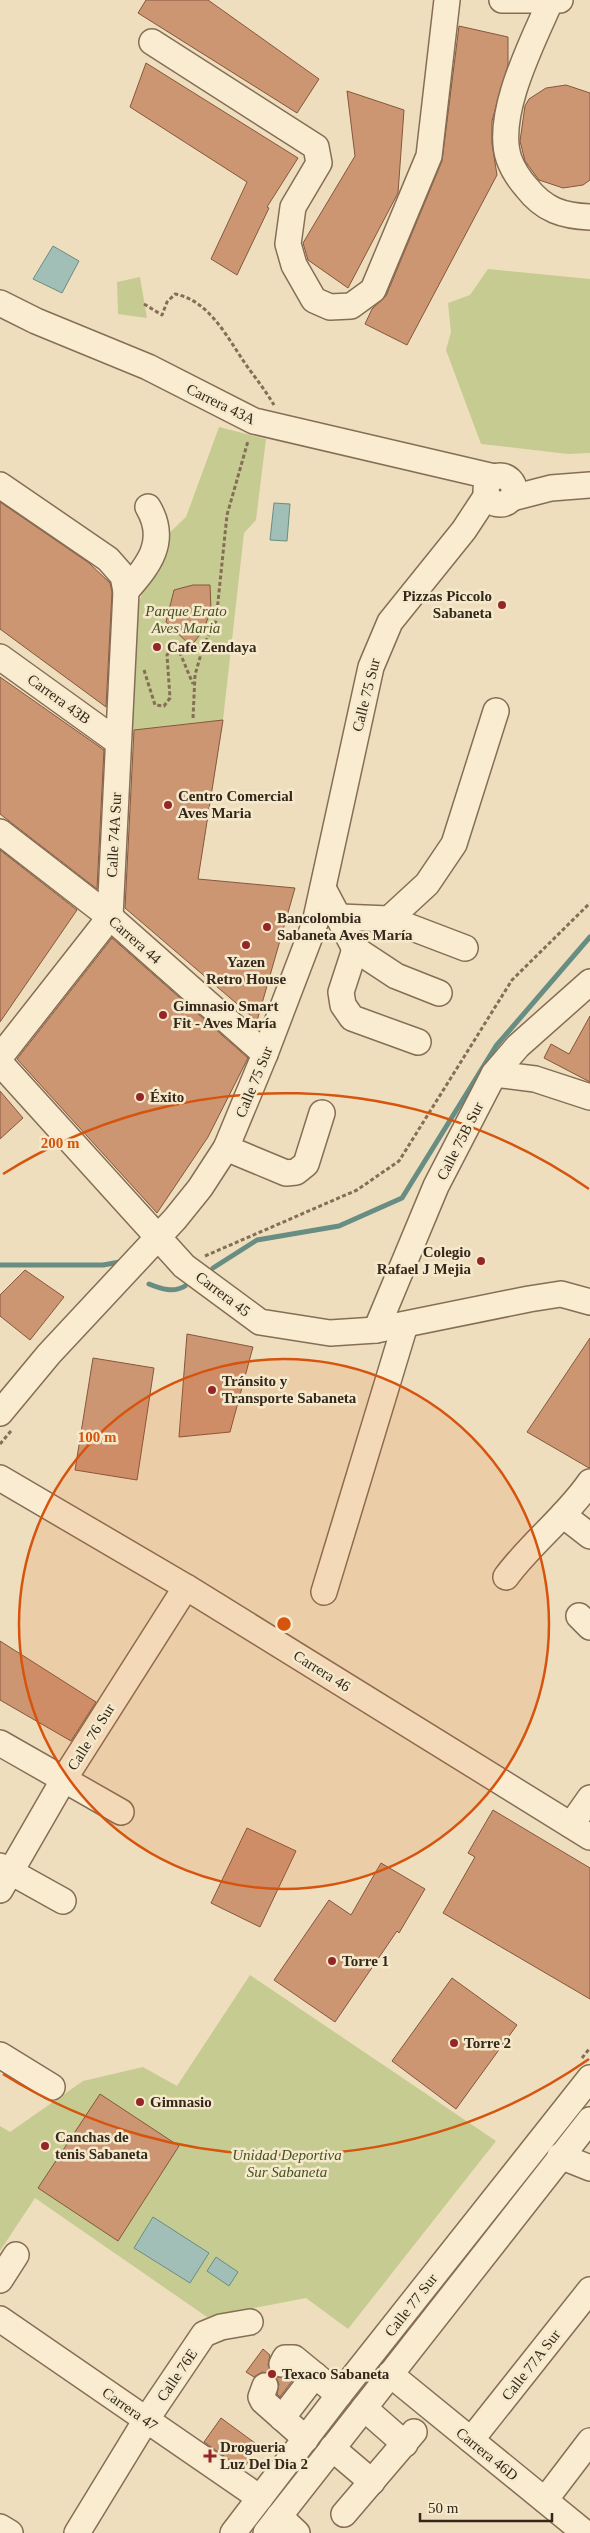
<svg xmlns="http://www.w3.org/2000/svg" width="590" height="2533" font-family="Georgia,serif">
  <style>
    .green { fill: #c6cc91 }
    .water { fill: #a1bfb6; stroke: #688d83 }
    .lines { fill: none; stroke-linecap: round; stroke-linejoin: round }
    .stream { stroke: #688d83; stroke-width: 5 }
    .building { fill: #cd9672; stroke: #85573c }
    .minor-casing { stroke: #866e56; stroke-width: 28 }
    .path { stroke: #866e56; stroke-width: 3; stroke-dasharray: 4 2.5; stroke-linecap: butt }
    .minor { stroke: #f9ecd0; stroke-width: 25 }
    .ring { fill: none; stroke: #d6540e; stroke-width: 2.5 }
    .poi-dot { fill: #962528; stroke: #f5e9cc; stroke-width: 2 }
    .labels { text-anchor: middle; stroke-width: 5; stroke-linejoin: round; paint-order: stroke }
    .street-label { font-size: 15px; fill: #35271b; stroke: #f5e9cc }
    .poi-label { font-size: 15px; font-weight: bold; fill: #35271b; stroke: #f5e9cc; text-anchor: start }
    .park-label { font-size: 15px; font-style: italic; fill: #465221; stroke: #f5e9cc }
    .centre { fill: #d6540e; stroke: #f5e9cc; stroke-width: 2.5 }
    .ring-label { font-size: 15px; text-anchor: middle; font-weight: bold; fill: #d6540e; stroke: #f5e9cc; stroke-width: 5; stroke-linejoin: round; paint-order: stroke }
  </style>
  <rect width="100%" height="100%" fill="#eedebd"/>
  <!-- green -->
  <g class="green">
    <path d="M488,269L590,279V453L568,454L481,444L446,350L451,332L448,303L470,295Z"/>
    <path d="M140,277L147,318L118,314L117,282Z"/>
    <path d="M219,427L266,439L256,520L244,533L223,720L129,731L139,602L163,539L186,517Z"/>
    <path d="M250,1975L496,2141L348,2329L306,2298L207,2317L35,2198L0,2251V2126L10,2132L83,2081L143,2067L177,2086Z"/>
  </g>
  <!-- water -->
  <g class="water">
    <path d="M53,246L79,261L62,293L33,279Z"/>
    <path d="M274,503L290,504L287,541L270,540Z"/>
    <path d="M153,2217L209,2253L190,2283L134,2248Z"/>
    <path d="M216,2257L238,2272L229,2286L207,2271Z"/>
  </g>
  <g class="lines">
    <!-- stream -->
    <g class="stream">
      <path d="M0,1265H103L120,1262"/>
      <path d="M213,1268L257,1240L339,1226L402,1198L496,1046L590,937"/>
      <path d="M149,1284C161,1289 174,1293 185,1286"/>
    </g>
  </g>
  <!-- building -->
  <g class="building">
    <path d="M146,0H208L319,79L297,113L138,13Z"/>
    <path d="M459,26L508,37V65L492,121V144L497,175L407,345L365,324L372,309L386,296L442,161Z"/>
    <path d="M146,63L298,158L267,207L269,208L237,275L211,259L247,182L130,107Z"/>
    <path d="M566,85L590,93V180L583,185L563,188L539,180L525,161L520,141L525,106L529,99L546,88Z"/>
    <path d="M347,91L404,110L398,193L348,288L308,260L303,243L355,156Z"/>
    <path d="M0,502L89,563L110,583L112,592L106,707L0,629Z"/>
    <path d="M193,585H210L211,610L203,631L191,646L166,622L174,590Z"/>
    <path d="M0,677L104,750L97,889L0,814Z"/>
    <path d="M223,720L198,879L295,888L257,1021L125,908L134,730Z"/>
    <path d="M0,850L77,910L0,1022Z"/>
    <path d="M112,938L248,1058L208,1137L157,1213L17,1059Z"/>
    <path d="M590,1016V1082L544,1058L551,1044L569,1054Z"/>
    <path d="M0,1091L23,1118L0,1139Z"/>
    <path d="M25,1270L64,1297L30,1340L0,1316V1295Z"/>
    <path d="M187,1334L253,1347L230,1432L179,1437Z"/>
    <path d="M590,1338V1468H589L527,1432Z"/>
    <path d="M93,1358L154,1368L137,1480L75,1470Z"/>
    <path d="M0,1641L96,1702L71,1741L0,1700Z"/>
    <path d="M493,1810L590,1868V1999L443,1913L475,1857L468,1853Z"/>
    <path d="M247,1828L296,1851L260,1927L211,1903Z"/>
    <path d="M381,1863L425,1889L399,1933L397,1931L335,2022L274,1980L329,1900L351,1915Z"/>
    <path d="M452,1978L517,2025L456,2109L392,2061Z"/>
    <path d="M100,2094L179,2146L118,2241L38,2188Z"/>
    <path d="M263,2349L270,2355L268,2365L273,2374L262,2372L254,2377L246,2372Z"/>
    <path d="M291,2374L295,2377L280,2397L277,2394L279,2384L276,2377L283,2378Z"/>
    <path d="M221,2418L259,2446L243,2469L204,2442Z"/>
  </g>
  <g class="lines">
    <defs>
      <g id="minor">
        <path d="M502,0H560"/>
        <path d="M550,2C533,41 494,116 509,159C513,170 519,179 527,188C544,210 563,216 590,217"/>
        <path d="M152,42L316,147L319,163L293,207L288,244L294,265L314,300L330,307L351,306L373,290L429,156L447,0"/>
        <path d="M0,303L36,321L148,367L254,421L494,477"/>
        <circle cx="500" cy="490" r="14"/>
        <path d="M0,485L108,559L123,576L126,591L110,917L0,1057"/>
        <path d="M512,498L551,488L590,485"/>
        <path d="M126,591C149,565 168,541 148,507"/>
        <path d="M0,657L118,742"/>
        <path d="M0,832L110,917L265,1054"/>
        <path d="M323,888L355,949L396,976L439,993"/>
        <path d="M340,917L389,919L465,948"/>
        <path d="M389,919L427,884L454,844L496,711"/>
        <path d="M355,949L341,992L343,1005L352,1018L418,1042"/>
        <path d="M0,1063L184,1266L260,1322L330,1333L376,1330L529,1299L561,1294L590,1302"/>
        <path d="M494,1074L535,1079L590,1097"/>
        <path d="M226,1148L286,1173L296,1172L306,1164L322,1113"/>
        <path d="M376,1330L436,1186L494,1074L518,1046L590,982"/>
        <path d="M0,1413L49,1354L175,1219L200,1188L226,1148L265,1054L315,923L371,667L390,622L464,530L487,495"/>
        <path d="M0,1478L186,1587L590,1837"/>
        <path d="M563,1515L590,1536"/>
        <path d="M506,1577C531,1543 566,1517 590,1482"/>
        <path d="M324,1592L405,1325"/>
        <path d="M579,1616L590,1627"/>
        <path d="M0,1743L121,1812"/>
        <path d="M571,1825L590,1798"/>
        <path d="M0,1866L63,1901"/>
        <path d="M0,1890L64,1779L186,1587"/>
        <path d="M0,2055L52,2087"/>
        <path d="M560,2156L590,2168"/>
        <path d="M0,2280L16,2255"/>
        <path d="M0,2319L260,2498"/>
        <path d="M282,2364L285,2358H294L339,2395"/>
        <path d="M390,2374L585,2533"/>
        <path d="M265,2386L261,2397L263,2401L306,2439"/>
        <path d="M364,2408L405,2444"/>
        <path d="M282,2418L315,2375"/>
        <path d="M471,2440L590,2290"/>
        <path d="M332,2448L372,2482"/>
        <path d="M545,2500L590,2441"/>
        <path d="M344,2514L414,2432"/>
        <path d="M279,2516L297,2533"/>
        <path d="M0,2527L10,2533"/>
        <path d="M77,2533L146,2420L204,2334L221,2327L250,2322"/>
        <path d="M233,2533L339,2395L590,2078"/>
        <path d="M266,2533L590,2120"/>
      </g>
    </defs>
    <!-- minor casing -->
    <use href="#minor" class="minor-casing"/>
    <!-- path -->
    <g class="path">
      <path d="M144,304L162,315L167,302L175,294C213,301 231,346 252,373C260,384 267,393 274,405"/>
      <path d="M144,670L155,705L164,706L170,698L167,655L173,647L180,653L193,684"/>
      <path d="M193,718L195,675L203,647L216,621L227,515L248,441"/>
      <path d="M205,1256L357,1190L399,1161L512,980L590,903"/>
      <path d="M0,1444L11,1431"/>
      <path d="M582,2058L590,2048"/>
    </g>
    <!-- minor -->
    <use href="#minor" class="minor"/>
  </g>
  <!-- distance rings -->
  <circle cx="284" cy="1624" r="265" fill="#d6540e" fill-opacity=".12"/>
  <g class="ring">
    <circle cx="284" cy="1624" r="265"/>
    <path d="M589 2059A531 531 0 0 1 3 2074M3 1174A531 531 0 0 1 589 1189"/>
  </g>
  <!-- markers -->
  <g class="poi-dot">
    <circle cx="502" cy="605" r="5"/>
    <circle cx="157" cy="647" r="5"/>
    <circle cx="168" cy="805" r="5"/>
    <circle cx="267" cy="927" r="5"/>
    <circle cx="246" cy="945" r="5"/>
    <circle cx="163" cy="1015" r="5"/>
    <circle cx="140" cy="1097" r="5"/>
    <circle cx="481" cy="1261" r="5"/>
    <circle cx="212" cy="1390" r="5"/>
    <circle cx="332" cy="1961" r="5"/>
    <circle cx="454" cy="2043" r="5"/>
    <circle cx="140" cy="2102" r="5"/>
    <circle cx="45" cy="2146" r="5"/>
    <circle cx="272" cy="2374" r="5"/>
    <path d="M207.5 2448.5h5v5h5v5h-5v5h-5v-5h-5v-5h5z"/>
  </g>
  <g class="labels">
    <!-- street labels -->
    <g class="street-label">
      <text transform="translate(221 404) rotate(26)" y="5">Carrera 43A</text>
      <text transform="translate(366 695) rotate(-76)" y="5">Calle 75 Sur</text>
      <text transform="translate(59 699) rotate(36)" y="5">Carrera 43B</text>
      <text transform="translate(114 835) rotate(-87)" y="5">Calle 74A Sur</text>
      <text transform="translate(135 940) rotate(41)" y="5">Carrera 44</text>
      <text transform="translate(254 1082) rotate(-68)" y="5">Calle 75 Sur</text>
      <text transform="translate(460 1141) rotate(-63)" y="5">Calle 75B Sur</text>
      <text transform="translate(223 1294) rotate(37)" y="5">Carrera 45</text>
      <text transform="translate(322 1671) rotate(32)" y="5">Carrera 46</text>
      <text transform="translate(91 1737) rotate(-58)" y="5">Calle 76 Sur</text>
      <text transform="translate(411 2305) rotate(-52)" y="5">Calle 77 Sur</text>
      <text transform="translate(531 2365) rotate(-52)" y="5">Calle 77A Sur</text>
      <text transform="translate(177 2375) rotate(-56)" y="5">Calle 76E</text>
      <text transform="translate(130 2409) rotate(35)" y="5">Carrera 47</text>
      <text transform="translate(487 2454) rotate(39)" y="5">Carrera 46D</text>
    </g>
    <!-- poi labels -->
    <g class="poi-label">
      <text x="492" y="601" text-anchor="end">Pizzas Piccolo<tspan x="492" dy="17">Sabaneta</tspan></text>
      <text x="167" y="652">Cafe Zendaya</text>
      <text x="178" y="801">Centro Comercial<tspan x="178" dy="17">Aves Maria</tspan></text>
      <text x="277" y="923">Bancolombia<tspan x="277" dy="17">Sabaneta Aves María</tspan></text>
      <text x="246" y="967" text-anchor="middle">Yazen<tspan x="246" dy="17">Retro House</tspan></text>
      <text x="173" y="1011">Gimnasio Smart<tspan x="173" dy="17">Fit - Aves María</tspan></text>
      <text x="150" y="1102">Éxito</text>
      <text x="471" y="1257" text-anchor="end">Colegio<tspan x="471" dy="17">Rafael J Mejia</tspan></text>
      <text x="222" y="1386">Tránsito y<tspan x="222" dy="17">Transporte Sabaneta</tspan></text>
      <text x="342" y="1966">Torre 1</text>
      <text x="464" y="2048">Torre 2</text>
      <text x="150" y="2107">Gimnasio</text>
      <text x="55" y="2142">Canchas de<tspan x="55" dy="17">tenis Sabaneta</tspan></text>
      <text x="282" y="2379">Texaco Sabaneta</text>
      <text x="220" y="2452">Drogueria<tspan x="220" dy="17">Luz Del Dia 2</tspan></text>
    </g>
    <!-- park labels -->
    <g class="park-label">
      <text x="186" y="616">Parque Erato<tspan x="186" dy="17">Aves Maria</tspan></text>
      <text x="287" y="2160">Unidad Deportiva<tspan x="287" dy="17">Sur Sabaneta</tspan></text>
    </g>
  </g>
  <circle cx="284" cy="1624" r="8" class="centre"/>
  <g class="ring-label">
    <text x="60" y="1148">200 m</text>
    <text x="97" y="1442">100 m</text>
  </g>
  <!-- scale -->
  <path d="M420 2513v8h132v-8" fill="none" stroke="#35271b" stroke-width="2.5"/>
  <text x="428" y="2513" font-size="15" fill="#35271b" stroke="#f5e9cc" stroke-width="4" paint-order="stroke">50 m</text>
</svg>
